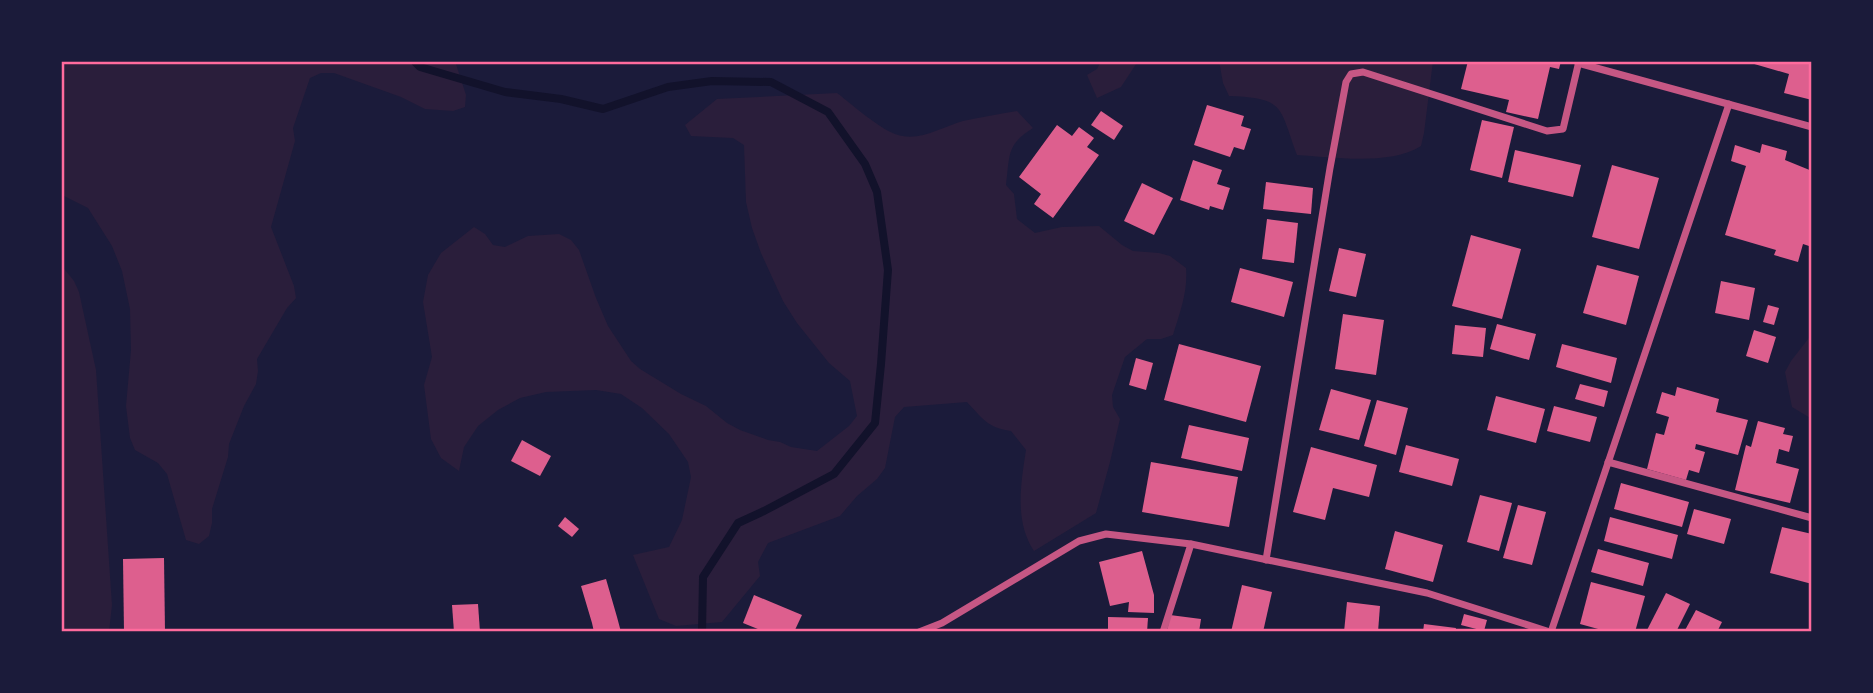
<svg xmlns="http://www.w3.org/2000/svg" width="1873" height="693" font-family="Overpass,sans-serif">
  <style>
    .green { fill: #2a1e3b }
    .lines { fill: none; stroke-linecap: round; stroke-linejoin: round }
    .stream { stroke: #12122b; stroke-width: 8 }
    .building { fill: #dd5f8e }
    .minor { stroke: #c65784; stroke-width: 7 }
    .neatline { fill: none; stroke: #ff6b9d; stroke-width: 2.5 }
  </style>
  <rect width="100%" height="100%" fill="#1b1b3a"/>
  <!-- green -->
  <g class="green">
    <path d="M61,61H455L466,95L465,107L453,111L425,109L401,97L334,73H321L310,78L293,128L295,141L271,227L294,286L296,298L287,308L257,359L258,371L256,384L244,406L229,444L228,457L212,509V523L209,536L199,544L186,540L167,474L158,463L135,450L130,438L126,406L131,350L130,309L122,271L112,246L88,208L64,196L61,192Z"/>
    <path d="M1101,61H1138L1121,87L1097,98L1087,75L1097,69Z"/>
    <path d="M1219,61H1433L1424,133L1421,146C1389,166 1333,157 1297,155C1279,106 1285,98 1229,96L1223,83Z"/>
    <path d="M837,93C853,105 877,127 895,134C918,143 942,127 963,121C981,117 999,114 1017,111L1033,128C1006,145 1010,155 1006,185L1014,194L1017,219L1035,233L1062,227L1099,226L1122,245L1133,251L1159,253L1170,256L1186,268C1188,292 1180,312 1173,335L1161,339H1147L1125,357L1112,395L1113,407L1120,419L1110,462L1096,513L1034,551C1014,521 1021,483 1026,450L1011,431C988,428 982,418 967,402L904,407L895,417L885,468L877,479L857,496L840,516L768,543L758,562L760,576L722,622L676,626L659,619L633,555L669,547L682,520L691,477L688,462L669,434L642,408L621,394L596,390L546,392L520,398L498,410L478,426L464,447L459,471L441,458L431,439L424,385L432,357L423,302L428,275L441,253L474,227L485,234L493,245L505,247L528,236L559,234L571,240L579,250L596,298L608,326L631,361L640,369L681,394L706,406L727,423L740,430L768,440L780,442L791,447L817,451L849,426L857,416L850,381L829,363L797,323L783,301L761,253L752,228L746,202L744,145L733,138L691,136L685,125L717,99Z"/>
    <path d="M61,265L74,281L79,292L96,370L112,605L109,632H61Z"/>
    <path d="M1812,334V419L1792,407L1785,372L1791,361Z"/>
  </g>
  <g class="lines">
    <!-- stream -->
    <path class="stream" d="M414,61L420,67L505,92L561,99L603,109L668,87L712,81L771,82L828,112L865,164L877,192L888,270L881,364L875,423L834,474L764,511L738,523L703,577L702,632"/>
  </g>
  <!-- building -->
  <g class="building">
    <path d="M1468,61H1561L1559,69L1550,67L1538,119L1506,112L1509,100L1461,89Z"/>
    <path d="M1744,61H1812V100L1784,93L1789,74Z"/>
    <path d="M1207,105L1244,116L1241,126L1251,129L1244,150L1234,147L1230,157L1194,145Z"/>
    <path d="M1101,111L1123,126L1114,140L1091,125Z"/>
    <path d="M1482,120L1514,127L1502,178L1470,170Z"/>
    <path d="M1057,125L1072,136L1079,127L1094,138L1087,147L1099,155L1053,218L1034,204L1041,194L1019,177Z"/>
    <path d="M1762,144L1787,151L1785,160L1812,171V247L1803,244L1798,262L1774,255L1776,250L1725,235L1746,166L1731,161L1735,145L1760,153Z"/>
    <path d="M1515,150L1581,165L1573,197L1508,182Z"/>
    <path d="M1193,160L1222,170L1217,184L1230,188L1223,210L1210,206L1209,210L1180,200Z"/>
    <path d="M1612,165L1659,178L1639,249L1592,237Z"/>
    <path d="M1266,182L1313,188L1311,214L1263,209Z"/>
    <path d="M1142,183L1173,198L1154,235L1124,221Z"/>
    <path d="M1267,219L1298,223L1294,263L1262,259Z"/>
    <path d="M1471,235L1521,249L1502,319L1452,306Z"/>
    <path d="M1339,248L1366,254L1356,297L1329,291Z"/>
    <path d="M1597,265L1639,276L1626,325L1583,313Z"/>
    <path d="M1240,268L1293,282L1284,317L1231,302Z"/>
    <path d="M1721,281L1755,288L1749,320L1715,313Z"/>
    <path d="M1768,305L1779,308L1774,325L1763,322Z"/>
    <path d="M1343,314L1384,320L1376,375L1335,369Z"/>
    <path d="M1497,324L1536,334L1529,360L1490,349Z"/>
    <path d="M1455,325L1486,328L1483,357L1452,354Z"/>
    <path d="M1754,330L1776,337L1768,363L1746,356Z"/>
    <path d="M1179,344L1261,366L1246,422L1164,400Z"/>
    <path d="M1562,344L1617,358L1611,383L1556,367Z"/>
    <path d="M1136,358L1153,363L1146,390L1129,385Z"/>
    <path d="M1580,384L1608,391L1604,407L1575,399Z"/>
    <path d="M1677,387L1719,399L1716,412L1748,420L1738,455L1696,444L1695,449L1705,452L1699,473L1689,470L1686,480L1647,469L1656,433L1664,435L1669,417L1656,413L1662,392L1675,396Z"/>
    <path d="M1331,389L1371,400L1359,440L1319,430Z"/>
    <path d="M1496,396L1545,409L1536,443L1487,430Z"/>
    <path d="M1377,400L1408,408L1396,455L1364,446Z"/>
    <path d="M1554,406L1597,417L1590,442L1547,431Z"/>
    <path d="M1758,421L1785,428L1783,434L1793,436L1789,452L1779,449L1776,463L1799,469L1790,503L1735,490L1746,445L1751,447Z"/>
    <path d="M1189,425L1249,438L1242,471L1181,458Z"/>
    <path d="M522,440L551,456L540,476L511,461Z"/>
    <path d="M1406,445L1459,459L1452,486L1399,472Z"/>
    <path d="M1311,447L1377,465L1369,497L1333,488L1325,520L1293,512Z"/>
    <path d="M1151,462L1238,477L1229,527L1142,512Z"/>
    <path d="M1621,483L1689,502L1682,527L1614,509Z"/>
    <path d="M1480,495L1512,503L1499,551L1467,542Z"/>
    <path d="M1518,505L1546,512L1532,565L1503,558Z"/>
    <path d="M1694,509L1731,519L1724,544L1687,534Z"/>
    <path d="M565,517L579,529L572,537L558,526Z"/>
    <path d="M1610,517L1678,535L1672,559L1604,541Z"/>
    <path d="M1782,527L1812,534V584L1770,573Z"/>
    <path d="M1395,531L1443,545L1433,582L1385,569Z"/>
    <path d="M1598,549L1649,563L1643,586L1591,572Z"/>
    <path d="M1142,551L1154,595V613L1128,612L1129,602L1110,606L1099,562Z"/>
    <path d="M164,558L165,632H124L123,559Z"/>
    <path d="M606,579L617,617L621,632H594L592,623L581,586Z"/>
    <path d="M1591,582L1645,596L1635,632H1609L1580,624Z"/>
    <path d="M1242,585L1272,592L1263,632H1231Z"/>
    <path d="M1666,593L1690,604L1676,632H1646Z"/>
    <path d="M754,595L802,615L794,632H765L743,623Z"/>
    <path d="M1347,602L1380,606L1378,632H1344Z"/>
    <path d="M478,604L480,632H454L452,605Z"/>
    <path d="M1696,610L1722,622L1717,632H1684Z"/>
    <path d="M1464,614L1487,620L1484,631L1461,625Z"/>
    <path d="M1170,615L1201,619L1199,632H1167Z"/>
    <path d="M1108,617L1148,618L1147,632H1108Z"/>
    <path d="M1424,624L1456,628L1455,632H1423Z"/>
  </g>
  <g class="lines">
    <!-- minor -->
    <g class="minor">
      <path d="M1578,63L1812,127"/>
      <path d="M1608,462L1812,518"/>
      <path d="M1266,560L1330,168L1346,82L1351,74L1363,72L1547,131L1563,129L1579,61"/>
      <path d="M919,632L942,623L1079,541L1106,534L1191,544L1427,593L1550,632"/>
      <path d="M1163,632L1191,544"/>
      <path d="M1551,632L1729,104"/>
    </g>
  </g>
  <!-- border -->
  <rect width="1873" height="693" fill="none" stroke="#1b1b3a" stroke-width="126"/>
  <rect x="63" y="63" width="1747" height="567" class="neatline"/>
</svg>
